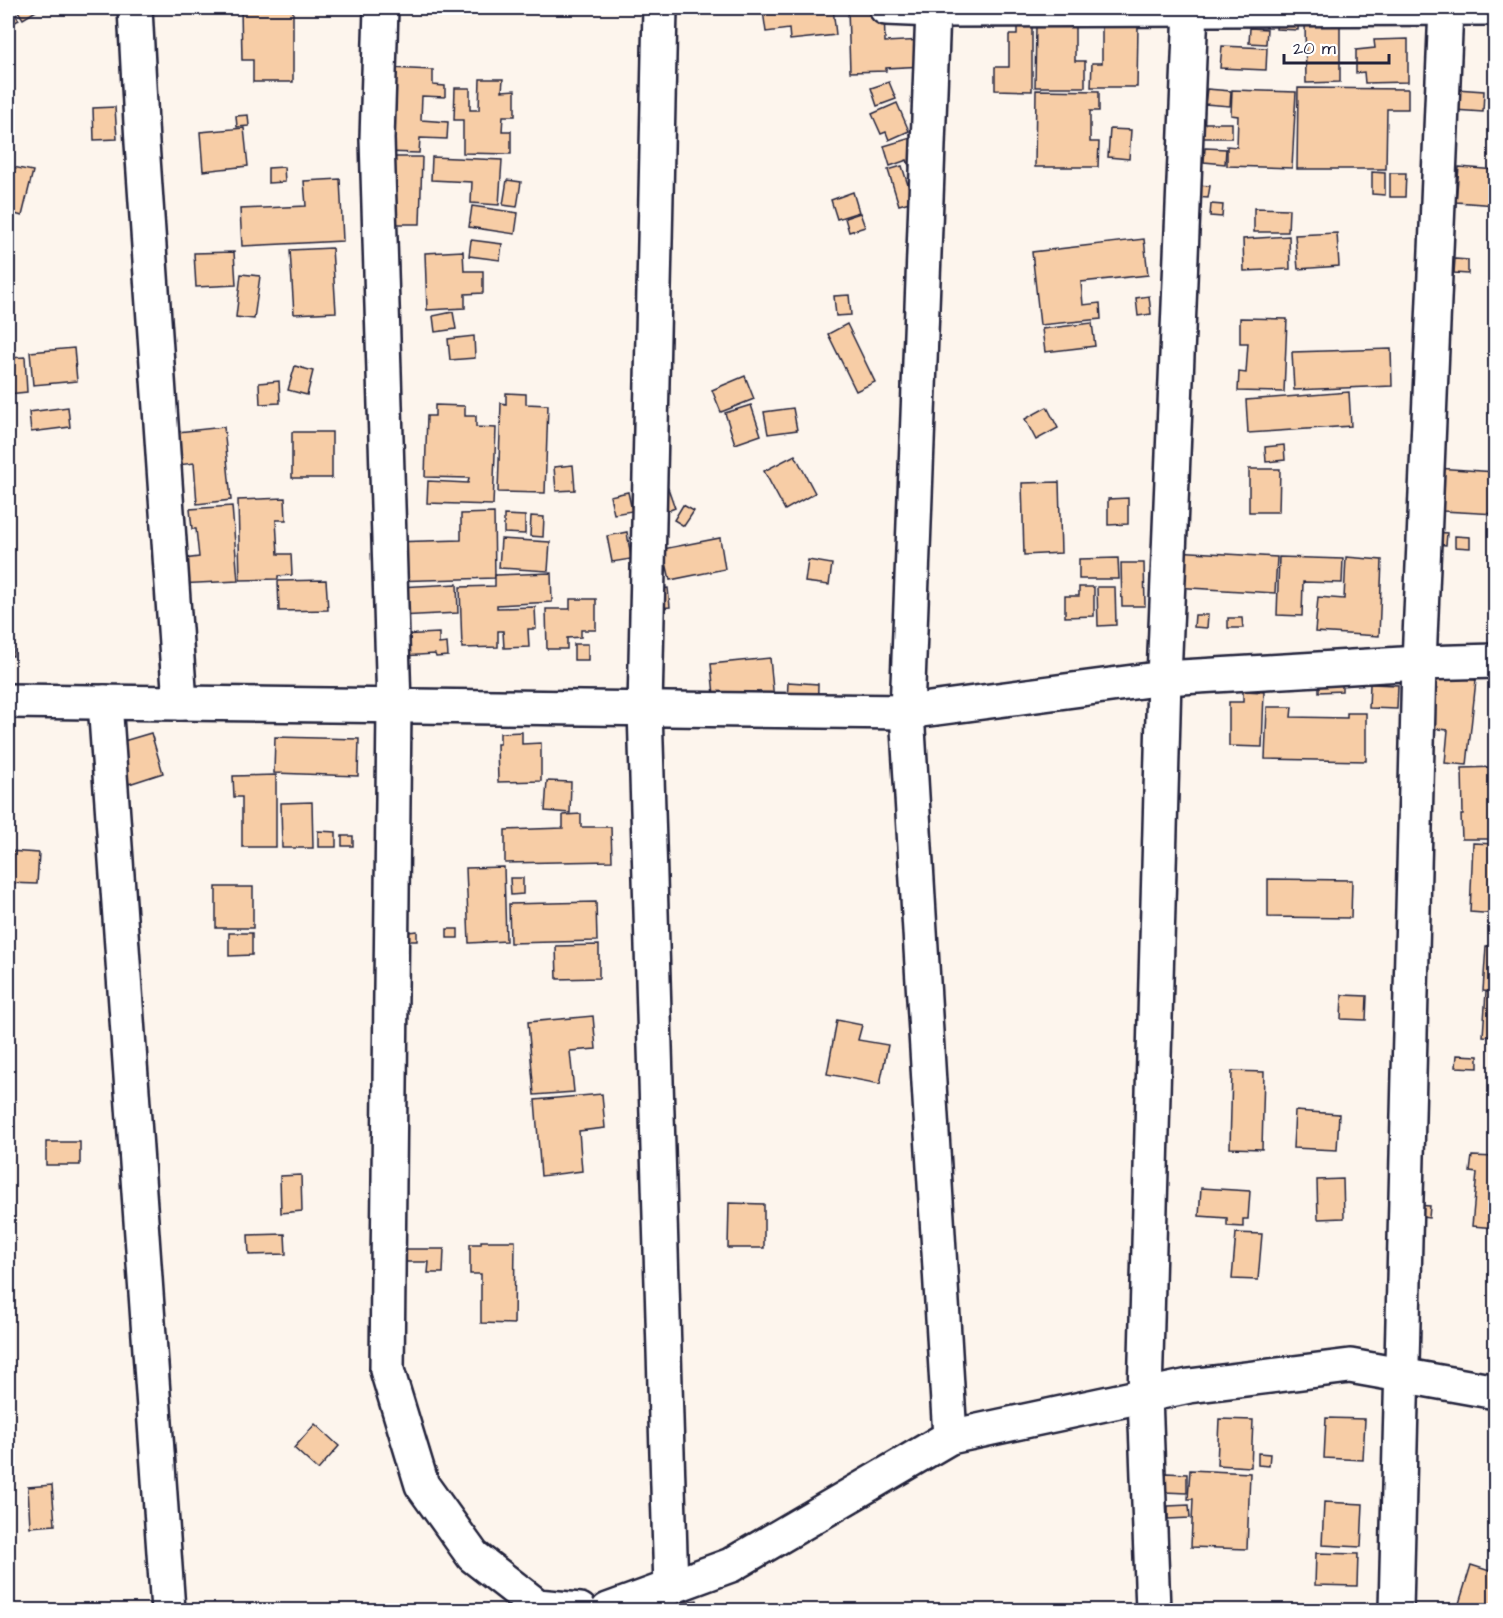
<svg xmlns="http://www.w3.org/2000/svg" width="1503" height="1618" font-family="'Architects Daughter',sans-serif">
  <style>
    .building { fill: #f7cda6; stroke: #22223b; stroke-width: 1.5 }
    .lines { fill: none; stroke-linecap: round; stroke-linejoin: round }
    .street-casing { stroke: #22223b; stroke-width: 38 }
    .street { stroke: #fff; stroke-width: 33 }
  </style>
  <rect width="100%" height="100%" fill="#fdf5ed"/>
  <filter id="ink" filterUnits="userSpaceOnUse"><feTurbulence type="fractalNoise" baseFrequency=".0167" numOctaves="2"/><feDisplacementMap in="SourceGraphic" scale="12" xChannelSelector="R" yChannelSelector="G"/><feConvolveMatrix kernelMatrix="1 2 1 2 8 2 1 2 1" color-interpolation-filters="sRGB"/></filter>
  <g filter="url(#ink)">
    <!-- building -->
    <g class="building">
      <path d="M8,8H11L19,20L8,26Z"/>
      <path d="M16,8H33L36,11L23,19Z"/>
      <path d="M241,8H293V82H253V60H242Z"/>
      <path d="M786,8H833L836,35L790,40L789,29L766,32L763,11Z"/>
      <path d="M848,8H884L885,42L924,40V66L886,68V71L850,72Z"/>
      <path d="M1277,9L1299,10L1298,30L1276,29Z"/>
      <path d="M1305,20H1340V82L1306,83Z"/>
      <path d="M1036,24H1075V61H1085V87H1035Z"/>
      <path d="M1017,25H1032V91L995,90V67H1009V35H1017Z"/>
      <path d="M1102,25H1138L1137,87H1091L1092,63H1102Z"/>
      <path d="M1250,28L1267,29L1266,44L1249,43Z"/>
      <path d="M1408,39V82L1365,83L1364,72L1356,73V50L1375,48L1374,40Z"/>
      <path d="M1222,46L1267,48L1266,70L1220,68Z"/>
      <path d="M389,68L433,70V85L445,86V97L422,96L421,120L448,122L447,139L420,138L419,153L384,152Z"/>
      <path d="M480,79H503L502,91L515,90V116H503L502,131H511V154L463,153V120H454L455,88H470V110H479Z"/>
      <path d="M889,82L896,99L877,106L871,88Z"/>
      <path d="M1298,88L1408,89V109H1387L1386,169H1297Z"/>
      <path d="M1207,89L1231,91L1230,106L1205,104Z"/>
      <path d="M1456,89L1484,91L1483,112L1454,110Z"/>
      <path d="M1036,90L1099,91V111H1090V142H1099L1098,167H1035Z"/>
      <path d="M1232,90L1296,92L1292,168L1227,166V146L1237,147L1238,116L1231,115Z"/>
      <path d="M897,103L909,131L889,140L886,132L881,134L872,114Z"/>
      <path d="M115,107L117,139L94,140L93,108Z"/>
      <path d="M248,115L249,126L237,127L236,116Z"/>
      <rect x="1203" y="123" width="29" height="15"/>
      <path d="M244,128L248,166L203,171L200,132Z"/>
      <path d="M1110,129L1131,130L1129,159L1108,157Z"/>
      <path d="M917,132L918,163L909,166L907,160L890,166L884,146L911,138L910,134Z"/>
      <path d="M1205,148L1226,149L1225,164L1204,162Z"/>
      <path d="M384,157H422L420,224H383Z"/>
      <path d="M432,157L502,160L499,205L471,203L472,182L431,180Z"/>
      <path d="M8,166L33,171L22,216L8,212Z"/>
      <path d="M902,166L913,201L899,205L888,170Z"/>
      <path d="M284,167L285,182L268,183V168Z"/>
      <path d="M1459,167L1496,170V205L1456,202Z"/>
      <path d="M1372,172L1385,173V195L1372,194Z"/>
      <path d="M1390,173H1406L1405,197H1390Z"/>
      <path d="M340,179L343,241L242,246L240,209L306,206L304,181Z"/>
      <path d="M507,180L521,182L517,207L503,205Z"/>
      <path d="M1196,185L1210,186L1208,198L1195,197Z"/>
      <path d="M853,192L859,212L837,219L831,200Z"/>
      <path d="M1211,204L1223,205L1222,217L1210,216Z"/>
      <path d="M472,206L518,213L515,234L469,227Z"/>
      <path d="M1254,208L1289,209L1288,232H1254Z"/>
      <path d="M860,213L865,227L849,232L845,218Z"/>
      <path d="M1337,233L1339,266L1298,269L1295,235Z"/>
      <path d="M1289,236L1290,269L1244,271L1243,239Z"/>
      <path d="M1144,239L1148,275L1081,282L1083,305L1100,303L1101,319L1040,325L1032,252Z"/>
      <path d="M471,240L502,244L500,260L469,256Z"/>
      <path d="M332,248L336,312L294,314L290,250Z"/>
      <path d="M463,251L464,271H483V293L465,294V308L427,310L425,253Z"/>
      <path d="M234,252L236,285L196,287L194,253Z"/>
      <path d="M1455,259L1468,260V274L1454,273Z"/>
      <path d="M241,274L260,276L254,319L236,317Z"/>
      <path d="M849,295L851,315L836,316L834,296Z"/>
      <path d="M1149,296L1151,314L1138,316L1136,298Z"/>
      <path d="M453,312L456,329L435,332L433,316Z"/>
      <path d="M1240,318L1287,319L1284,392L1238,391L1239,372L1246,373L1248,343H1240Z"/>
      <path d="M1092,323L1095,346L1045,352L1042,329Z"/>
      <path d="M847,324L875,382L856,391L828,334Z"/>
      <path d="M474,336L475,358L450,360L448,339Z"/>
      <path d="M74,348L77,381L33,385L30,352Z"/>
      <path d="M1391,349L1392,386L1294,390L1292,352Z"/>
      <path d="M25,357L27,392L8,394V358Z"/>
      <path d="M295,366L313,371L307,395L288,390Z"/>
      <path d="M745,376L754,399L721,412L712,390Z"/>
      <path d="M279,381L280,403L260,404L259,383Z"/>
      <path d="M1349,392L1351,426L1248,433L1246,400Z"/>
      <path d="M506,393L526,394V404L548,405L545,493L498,492L501,403L506,404Z"/>
      <path d="M435,405L465,406V416H476V427L496,428L493,505L427,503L428,481L468,483L469,478L425,477L427,416H435Z"/>
      <path d="M751,405L761,435L735,444L725,413Z"/>
      <path d="M68,407L70,427L31,432L29,412Z"/>
      <path d="M1047,407L1058,428L1036,440L1025,419Z"/>
      <path d="M793,408L797,430L768,434L764,412Z"/>
      <path d="M224,427L231,500L197,504L194,463L162,467L159,434Z"/>
      <rect x="292" y="432" width="40" height="46"/>
      <path d="M1284,445L1285,460L1266,462L1265,447Z"/>
      <path d="M795,455L815,493L785,510L764,471Z"/>
      <path d="M573,465L575,490L556,491L554,467Z"/>
      <path d="M1436,468L1496,472V514L1443,511L1444,489H1434Z"/>
      <path d="M1249,469H1280L1279,512H1249Z"/>
      <path d="M1059,482L1061,553L1024,555L1022,483Z"/>
      <path d="M668,488L675,508L665,512L658,491Z"/>
      <path d="M628,492L632,511L614,514L610,496Z"/>
      <path d="M285,498L286,520H276L278,554H291L292,575L278,576V579L240,580L238,500Z"/>
      <path d="M1128,498V524L1108,525V499Z"/>
      <path d="M683,505L694,511L684,526L674,520Z"/>
      <path d="M232,506L238,581L178,584L176,560L199,557L196,529H192L190,509Z"/>
      <path d="M494,513L495,578L391,581V542L461,540V514Z"/>
      <path d="M504,515L525,516V534L504,533Z"/>
      <path d="M531,516L544,517L543,537L530,536Z"/>
      <path d="M627,532L631,559L612,562L607,536Z"/>
      <path d="M1436,532L1447,533L1446,545L1434,544Z"/>
      <path d="M1455,536L1470,537V548L1455,547Z"/>
      <path d="M720,538L725,569L670,580L663,549Z"/>
      <path d="M501,539L550,542L548,571L499,568Z"/>
      <path d="M1175,551L1277,557L1275,593L1173,587Z"/>
      <path d="M1279,557L1343,559L1342,583L1303,582L1302,616L1277,615Z"/>
      <path d="M1346,557L1382,560L1379,636L1315,632L1318,597L1344,599Z"/>
      <path d="M1118,558L1119,579H1079V559Z"/>
      <path d="M808,560L832,564L829,585L805,582Z"/>
      <path d="M1121,563H1144L1145,606H1122Z"/>
      <path d="M551,573L552,602L497,605V608L535,607L536,629H528L529,647L504,648L503,631H498V647L462,648L460,587L495,586V575Z"/>
      <path d="M326,580L328,610L279,611L278,581Z"/>
      <path d="M457,584L458,613L399,616L398,587Z"/>
      <path d="M1079,587H1094V616L1065,617V596H1079Z"/>
      <path d="M1097,587H1115L1116,625L1098,626Z"/>
      <path d="M668,588L670,607L660,608L659,589Z"/>
      <path d="M570,599H596V630H581V637L567,638V649H547L546,609H570Z"/>
      <path d="M1195,615H1208L1207,628L1194,627Z"/>
      <path d="M8,616H14L13,656L8,655Z"/>
      <path d="M1228,618H1242L1243,628H1228Z"/>
      <path d="M439,633V644L447,643L448,656L436,657L435,654L402,656L400,635Z"/>
      <rect x="574" y="644" width="14" height="16"/>
      <path d="M770,658L774,700L715,706L711,664Z"/>
      <path d="M1425,675L1476,680L1467,765L1445,763L1448,730L1420,727Z"/>
      <path d="M1342,680V691L1319,692V681Z"/>
      <path d="M788,682L818,684L817,728L786,727Z"/>
      <path d="M1370,684L1398,685L1397,709L1369,708Z"/>
      <path d="M1243,691L1264,692L1262,747L1229,746V702H1243Z"/>
      <path d="M1267,707H1292L1291,717L1347,718V713H1366V761L1265,759Z"/>
      <path d="M522,732V744L541,743V781L498,782L497,744H500V733Z"/>
      <path d="M151,733L163,773L129,784L117,743Z"/>
      <path d="M275,737L359,739L358,776L274,773Z"/>
      <path d="M1496,767V839H1462L1461,815H1463L1462,768Z"/>
      <path d="M276,775V847H242V797H234L233,776Z"/>
      <path d="M547,781L571,782L570,813L545,811Z"/>
      <path d="M312,802L313,848H282L281,803Z"/>
      <path d="M581,814V827H611L612,861L505,863V830L563,828V815Z"/>
      <path d="M318,831L336,832V847H318Z"/>
      <rect x="342" y="836" width="11" height="10"/>
      <path d="M1473,843L1496,844V914L1470,912Z"/>
      <path d="M8,851L39,853L37,884L8,883Z"/>
      <path d="M504,867L506,941L469,943L466,868Z"/>
      <path d="M510,878H523V894L511,895Z"/>
      <path d="M1268,879L1352,880L1351,918L1268,917Z"/>
      <rect x="216" y="887" width="37" height="41"/>
      <path d="M596,902L597,941L510,943L509,904Z"/>
      <rect x="447" y="929" width="11" height="9"/>
      <path d="M417,931V941H408V932Z"/>
      <path d="M229,933H252V955L229,956Z"/>
      <path d="M599,945V978L557,979L556,946Z"/>
      <path d="M1486,946L1496,947V992L1483,991Z"/>
      <path d="M1486,992H1496V1037L1483,1036Z"/>
      <path d="M1342,995L1367,996L1366,1020L1341,1019Z"/>
      <path d="M593,1016L596,1049L570,1051L574,1092L534,1095L528,1022Z"/>
      <path d="M837,1020L862,1025L858,1040L888,1045L880,1084L827,1074Z"/>
      <path d="M1457,1055L1478,1056V1068L1456,1067Z"/>
      <path d="M1232,1071L1264,1072L1262,1149L1230,1148Z"/>
      <path d="M602,1094L605,1128L579,1131L582,1171L541,1176L535,1100Z"/>
      <path d="M1295,1111L1339,1114L1337,1150L1293,1148Z"/>
      <rect x="46" y="1142" width="34" height="23"/>
      <path d="M1472,1156L1496,1157V1228L1472,1226L1477,1173L1470,1172Z"/>
      <path d="M301,1175L302,1211L281,1213L280,1176Z"/>
      <path d="M1343,1179L1344,1218L1318,1219L1317,1180Z"/>
      <path d="M1201,1188L1250,1191L1248,1219H1243V1227L1227,1226V1218L1199,1216Z"/>
      <path d="M729,1203L764,1204V1248H728Z"/>
      <path d="M1415,1205L1430,1206L1429,1218L1413,1216Z"/>
      <path d="M1236,1233L1262,1234L1258,1280L1232,1279Z"/>
      <path d="M285,1234L286,1254L249,1255L248,1235Z"/>
      <path d="M481,1241H515L514,1324L481,1323V1274H470V1244H481Z"/>
      <path d="M405,1249H444L443,1273H428L429,1262H405Z"/>
      <path d="M1326,1418L1365,1419L1363,1460L1324,1458Z"/>
      <path d="M1219,1419L1253,1420L1251,1467L1217,1465Z"/>
      <path d="M315,1424L339,1446L318,1470L294,1448Z"/>
      <path d="M1258,1453L1270,1454L1269,1466L1258,1465Z"/>
      <path d="M1190,1470L1250,1473L1247,1549L1191,1547L1193,1499H1188Z"/>
      <path d="M1166,1473L1187,1474V1493L1164,1492Z"/>
      <path d="M52,1485L55,1525L30,1527L28,1487Z"/>
      <path d="M1324,1502L1363,1504L1361,1547L1322,1545Z"/>
      <path d="M1189,1505L1190,1518L1168,1519V1506Z"/>
      <path d="M1316,1553L1358,1554L1357,1586L1315,1585Z"/>
      <path d="M1471,1565L1496,1573V1610H1457Z"/>
      <path d="M697,1600L698,1609L716,1607L717,1610H677V1603Z"/>
    </g>
    <g class="lines">
      <defs>
        <g id="street">
          <path d="M135,8L142,143L180,703"/>
          <path d="M381,8L377,139L394,706L387,1370L422,1485L473,1556L537,1606L580,1610"/>
          <path d="M660,8L645,709L671,1588"/>
          <path d="M886,8L933,10V8"/>
          <path d="M1496,8L933,10L907,712L950,1437L1189,1386L1350,1366L1496,1392"/>
          <path d="M8,701L907,712L1164,678L1419,663L1496,661"/>
          <path d="M105,702L168,1610"/>
          <path d="M608,1610L731,1565L950,1437"/>
          <path d="M1153,1610L1145,1396L1164,678L1191,8"/>
          <path d="M1396,1610L1419,663L1446,8"/>
        </g>
      </defs>
      <!-- street casing -->
      <use href="#street" class="street-casing"/>
      <!-- street -->
      <use href="#street" class="street"/>
    </g>
  </g>
  <!-- margin -->
  <rect width="1503" height="1618" fill="none" stroke="#fff" stroke-width="30"/>
  <rect x="15" y="15" width="1473" height="1588" fill="none" stroke="#22223b" stroke-width="2" filter="url(#ink)"/>
  <!-- scale -->
  <path d="M1284 54v9h105v-9" fill="none" stroke="#22223b" stroke-width="3"/>
  <text x="1293" y="54" font-size="18" fill="#22223b" stroke="#ffffff" stroke-width="4.5" paint-order="stroke">20 m</text>
</svg>
